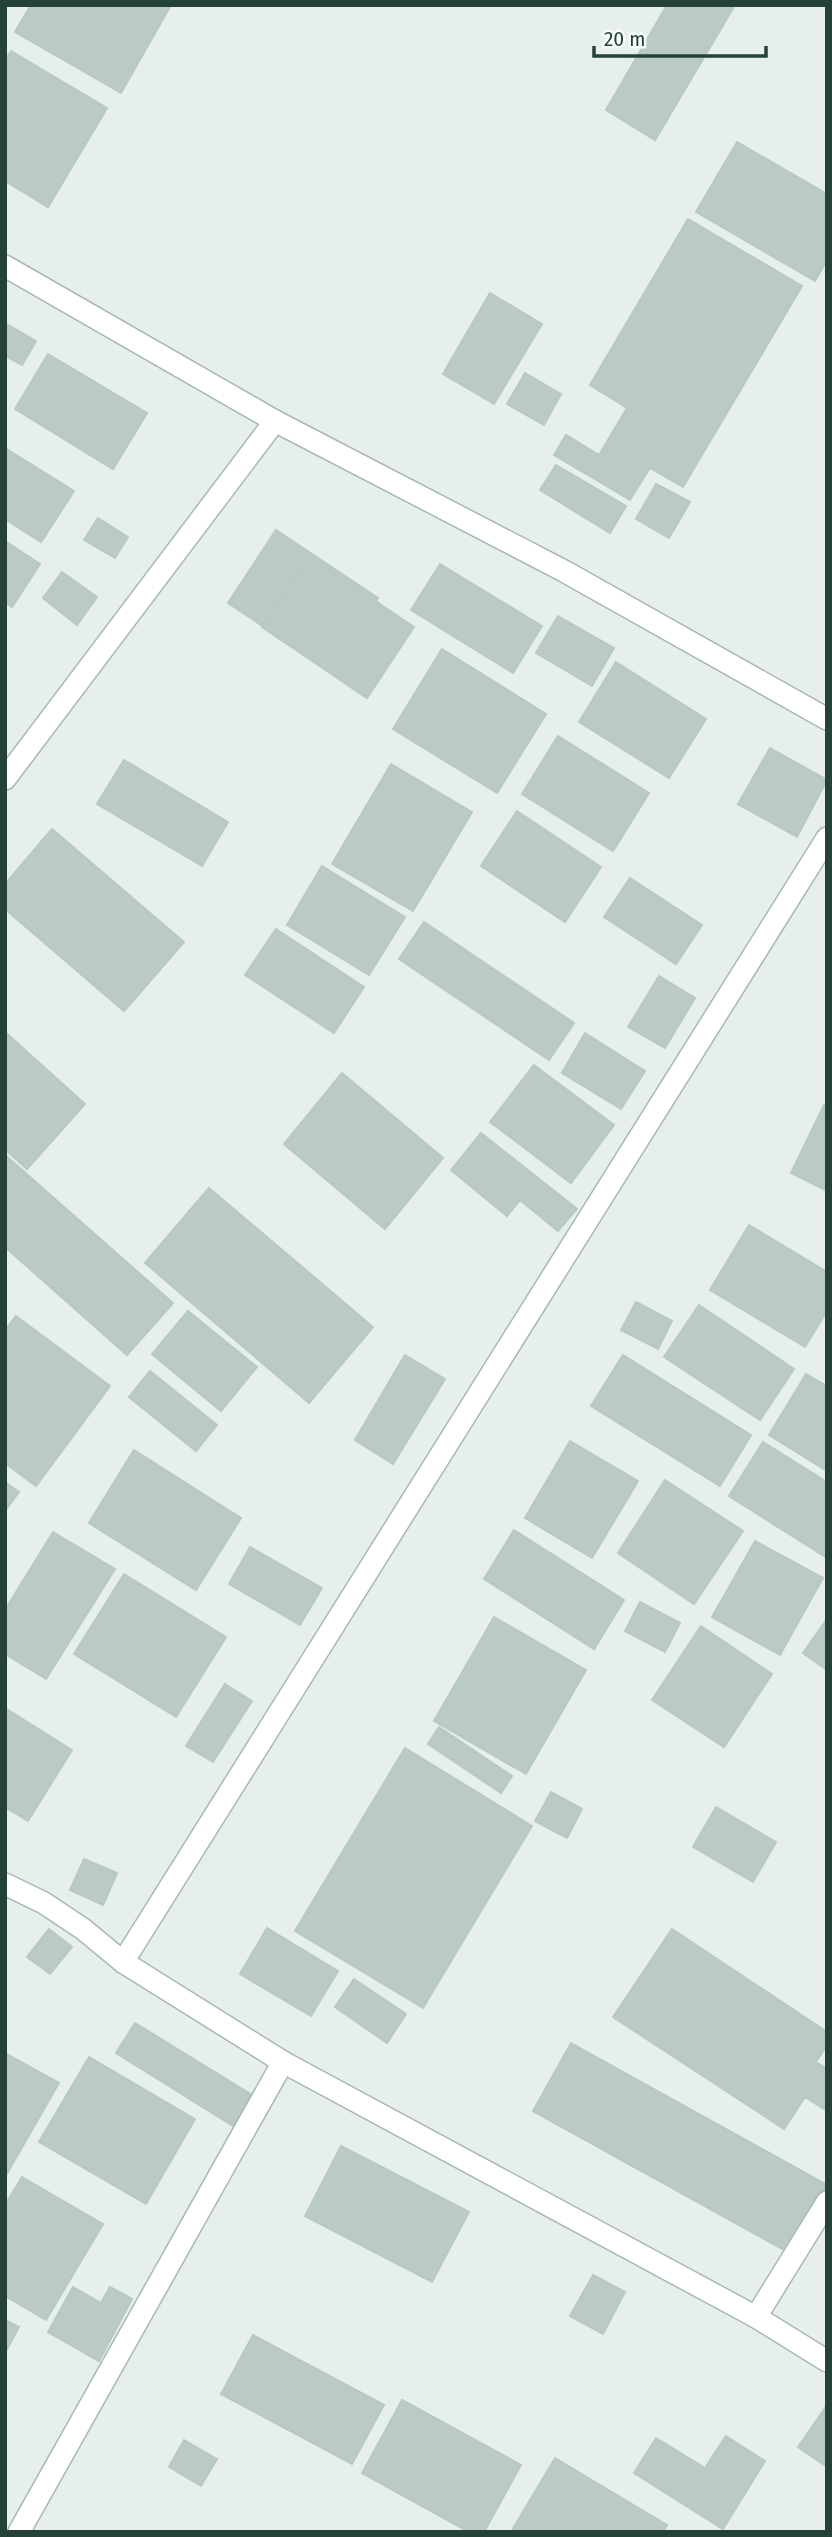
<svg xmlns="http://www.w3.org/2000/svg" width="832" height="2537" font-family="'Fira Sans Condensed',sans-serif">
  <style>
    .building { fill: #bbcac4; stroke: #b8c9c2; stroke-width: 2 }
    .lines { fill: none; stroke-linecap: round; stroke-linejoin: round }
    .minor-casing { stroke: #a8b8b2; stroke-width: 24 }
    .minor { stroke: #fff; stroke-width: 21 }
  </style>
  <rect width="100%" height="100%" fill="#e6efeb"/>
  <!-- building -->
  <g class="building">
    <path d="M31,5H171L121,93L15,32Z"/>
    <path d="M667,5H735L655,140L606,110Z"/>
    <path d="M11,51L107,108L48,207L5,181V61Z"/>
    <path d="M737,142L827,194V260L815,281L696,212Z"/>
    <path d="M688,219L802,286L683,487L650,468L630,500L554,455L566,435L599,455L627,408L590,385Z"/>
    <path d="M490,293L542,324L494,404L443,374Z"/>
    <path d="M5,323L36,341L22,365L5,356Z"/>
    <path d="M48,354L147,413L113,469L15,409Z"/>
    <path d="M525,373L561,394L544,425L507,404Z"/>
    <path d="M5,448L74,491L41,542L5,519Z"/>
    <path d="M556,465L626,506L610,533L540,490Z"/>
    <path d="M656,484L690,502L669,538L636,519Z"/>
    <path d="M98,518L128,537L115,558L84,540Z"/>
    <path d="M276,530L378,598L330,671L228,603Z"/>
    <path d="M5,541L40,564L12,607L5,602Z"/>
    <path d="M309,556L414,627L367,698L262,627Z"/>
    <path d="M440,564L542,626L513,673L411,610Z"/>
    <path d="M62,572L97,597L77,625L43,598Z"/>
    <path d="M558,616L614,648L592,686L536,653Z"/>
    <path d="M442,649L546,714L497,793L393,729Z"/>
    <path d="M616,662L706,719L669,778L579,722Z"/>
    <path d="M558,736L649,793L613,851L522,794Z"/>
    <path d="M770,748L827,780L797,837L738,804Z"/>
    <path d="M124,760L228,822L202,866L97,804Z"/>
    <path d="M391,764L472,812L413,911L332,864Z"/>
    <path d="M517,811L601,867L565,922L481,866Z"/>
    <path d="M52,829L184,942L124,1011L5,909V884Z"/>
    <path d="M322,866L405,917L369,975L287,925Z"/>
    <path d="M630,878L702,925L676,964L604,917Z"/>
    <path d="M424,922L574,1023L549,1060L399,959Z"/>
    <path d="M276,929L364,987L334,1033L245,975Z"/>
    <path d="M659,976L695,998L665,1048L628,1027Z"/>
    <path d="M5,1032L85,1104L27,1169L5,1149Z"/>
    <path d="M585,1033L645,1071L621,1109L562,1073Z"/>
    <path d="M534,1065L614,1125L571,1183L490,1122Z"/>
    <path d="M342,1073L443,1158L385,1229L284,1144Z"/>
    <path d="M824,1105L827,1107V1191L791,1173Z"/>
    <path d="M481,1133L577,1209L558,1231L520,1200L507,1216L451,1170Z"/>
    <path d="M5,1155L173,1303L127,1355L5,1247Z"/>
    <path d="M209,1188L373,1327L309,1403L145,1263Z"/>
    <path d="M749,1225L827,1272V1311L805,1347L710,1290Z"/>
    <path d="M636,1302L672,1321L658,1349L621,1330Z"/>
    <path d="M699,1305L794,1369L760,1420L664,1357Z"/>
    <path d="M188,1311L257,1367L221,1411L152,1354Z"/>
    <path d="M16,1316L110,1386L36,1486L5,1463V1330Z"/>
    <path d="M405,1355L445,1379L393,1464L355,1440Z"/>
    <path d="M623,1355L751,1435L720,1486L591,1406Z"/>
    <path d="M150,1371L217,1425L196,1451L129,1397Z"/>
    <path d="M806,1374L827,1386V1471L769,1435Z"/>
    <path d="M570,1441L638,1481L592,1558L525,1518Z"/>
    <path d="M763,1442L827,1482V1558L729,1496Z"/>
    <path d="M134,1450L241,1518L196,1590L89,1523Z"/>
    <path d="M665,1480L743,1531L694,1604L618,1553Z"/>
    <path d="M5,1482L19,1492L5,1511Z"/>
    <path d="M514,1530L624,1600L594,1649L484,1579Z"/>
    <path d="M53,1532L115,1569L46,1679L5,1654V1610Z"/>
    <path d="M755,1541L823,1578L780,1655L712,1617Z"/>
    <path d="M250,1547L322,1588L300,1625L229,1584Z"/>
    <path d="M124,1574L226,1637L176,1717L74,1654Z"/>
    <path d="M640,1602L680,1623L665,1652L625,1631Z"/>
    <path d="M494,1617L586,1670L526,1774L434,1721Z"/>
    <path d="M827,1619V1670L803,1653Z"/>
    <path d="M701,1626L772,1674L724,1747L652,1700Z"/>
    <path d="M225,1684L252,1701L213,1762L186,1746Z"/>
    <path d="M5,1708L72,1750L28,1821L5,1807Z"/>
    <path d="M439,1727L512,1776L501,1793L428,1744Z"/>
    <path d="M405,1748L532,1826L423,2008L295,1931Z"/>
    <path d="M551,1792L582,1809L567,1838L535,1821Z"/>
    <path d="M716,1807L776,1842L753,1882L693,1847Z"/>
    <path d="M84,1859L117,1873L103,1905L70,1890Z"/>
    <path d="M267,1928L338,1971L311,2016L240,1974Z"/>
    <path d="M49,1929L72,1947L50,1974L27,1957Z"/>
    <path d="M672,1929L827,2032V2045L816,2062L827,2069V2111L805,2097L784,2129L613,2017Z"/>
    <path d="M354,1979L406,2014L387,2043L335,2007Z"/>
    <path d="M135,2023L257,2098L238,2129L116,2053Z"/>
    <path d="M571,2043L827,2185V2194L793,2255L533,2111Z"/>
    <path d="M5,2053L59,2083L5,2177Z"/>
    <path d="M89,2057L195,2119L146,2204L39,2142Z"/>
    <path d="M341,2146L469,2212L432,2282L305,2216Z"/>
    <path d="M22,2177L103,2224L46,2320L5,2296V2205Z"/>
    <path d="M593,2275L625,2292L603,2334L570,2316Z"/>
    <path d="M73,2287L101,2303L110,2287L132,2299L99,2361L48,2332Z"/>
    <path d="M5,2320L19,2327L5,2353Z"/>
    <path d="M253,2335L384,2405L352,2464L221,2394Z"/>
    <path d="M402,2400L521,2465L484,2532H469L362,2473Z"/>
    <path d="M825,2408L827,2461L824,2465L798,2447Z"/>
    <path d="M726,2436L765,2461L723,2529L634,2473L656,2438L705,2468Z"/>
    <path d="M184,2440L217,2459L201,2486L169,2467Z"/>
    <path d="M555,2458L667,2525L663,2532H511Z"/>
  </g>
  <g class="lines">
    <defs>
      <g id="minor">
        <path d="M5,266L275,421L564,571L827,719"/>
        <path d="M5,779L275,421"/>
        <path d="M5,1884L44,1903L83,1929L123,1962L283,2062L756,2317L827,2361"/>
        <path d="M123,1962L827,838"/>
        <path d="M756,2317L827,2202"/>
        <path d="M19,2532L283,2062"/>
      </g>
    </defs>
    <!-- minor casing -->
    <use href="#minor" class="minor-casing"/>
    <!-- minor -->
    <use href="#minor" class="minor"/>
  </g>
  <!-- border -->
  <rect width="832" height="2537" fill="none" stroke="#24423a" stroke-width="14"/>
  <!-- scale -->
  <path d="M594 46v10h172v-10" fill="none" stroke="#24423a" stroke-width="3.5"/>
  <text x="604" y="46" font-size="21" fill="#24423a" stroke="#f7fbf9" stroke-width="5" paint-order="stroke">20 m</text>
</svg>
